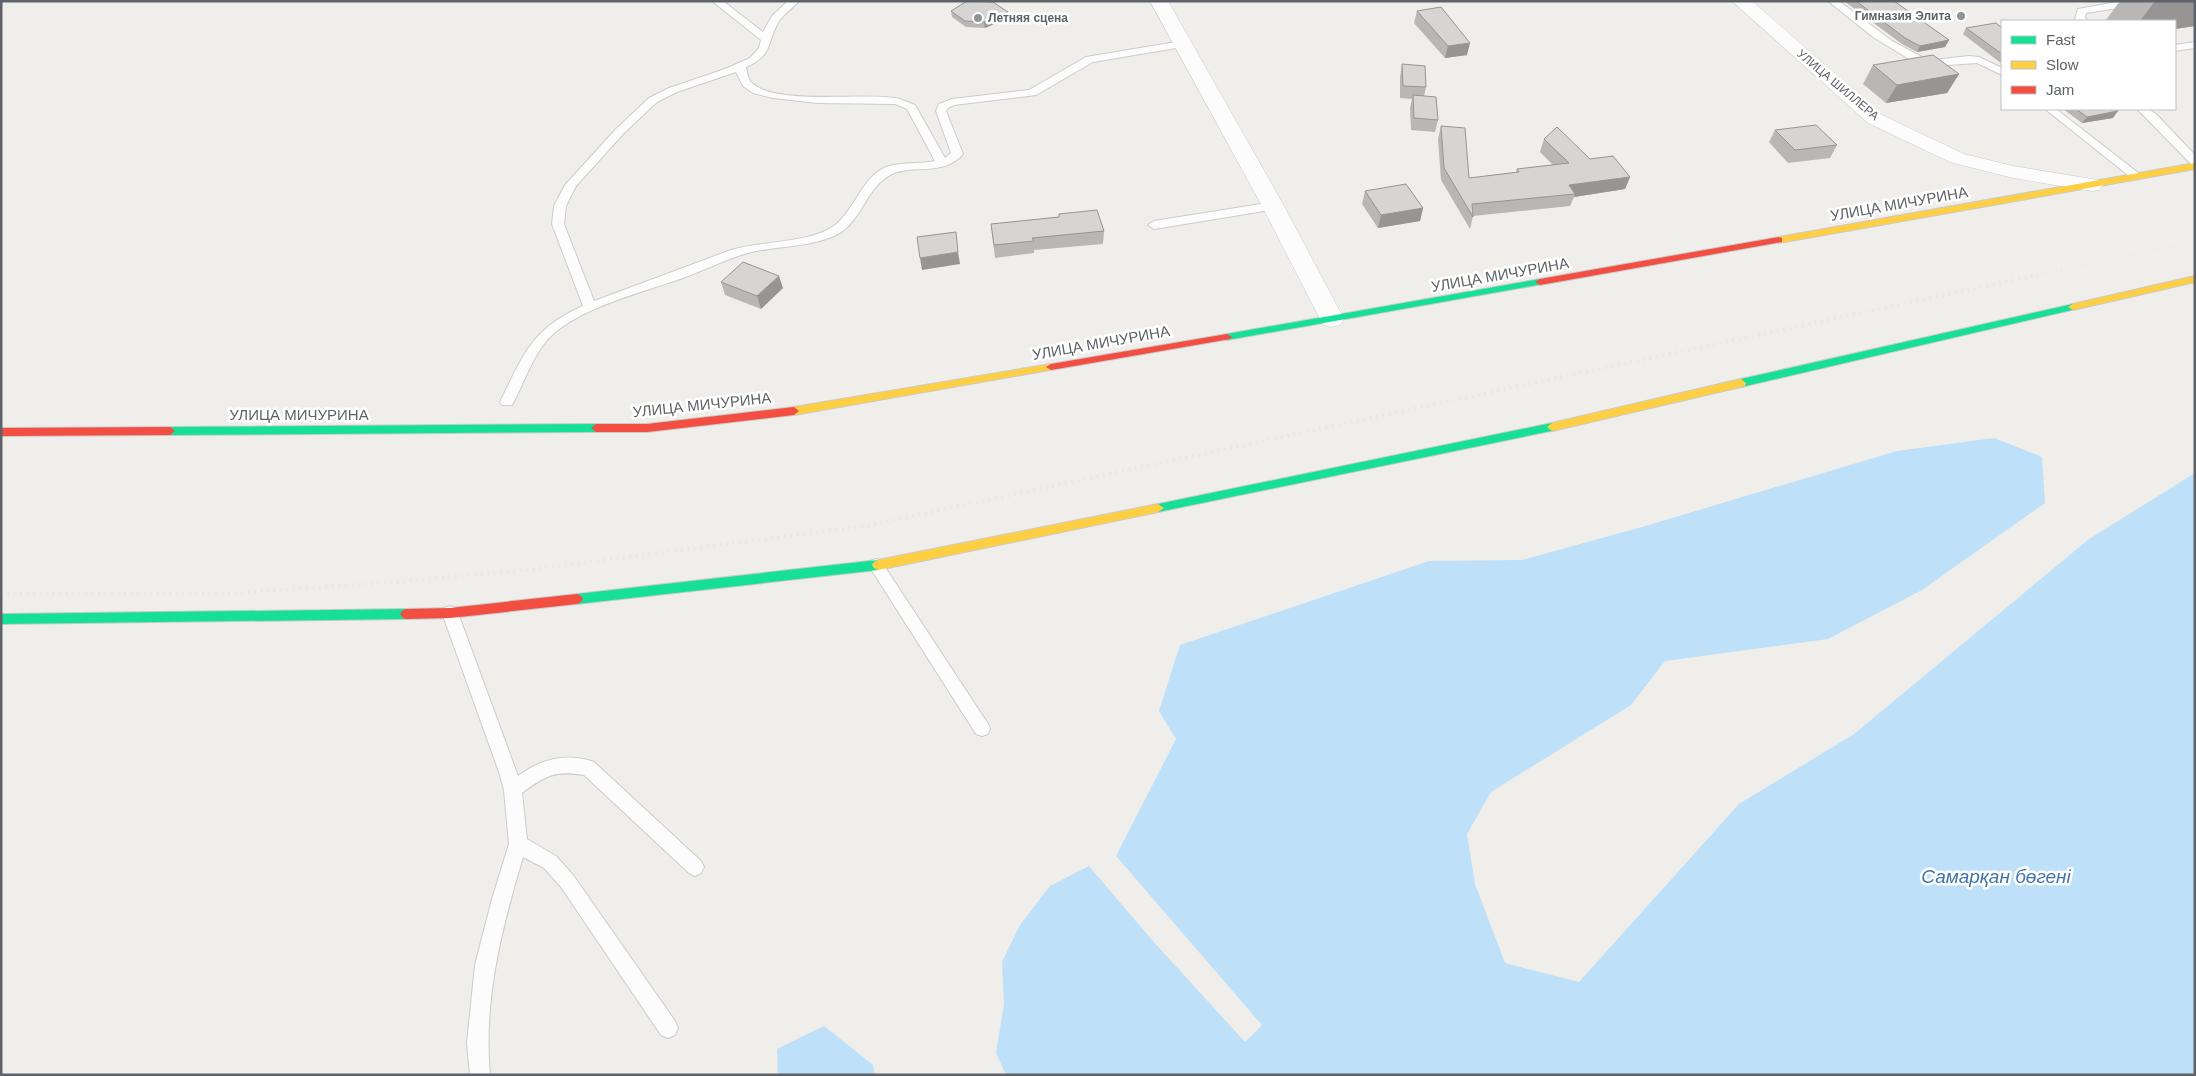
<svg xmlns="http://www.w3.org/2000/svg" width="2196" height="1076" font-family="Arial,sans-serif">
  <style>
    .water { fill: #bfe0f9 }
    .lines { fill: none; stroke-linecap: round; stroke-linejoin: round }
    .lane-casing { stroke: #cbcccc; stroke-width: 2 }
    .street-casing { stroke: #cbcccc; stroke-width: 1 }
    .fast-casing { stroke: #cacacb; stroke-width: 2 }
    .slow-casing { stroke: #cacacb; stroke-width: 2 }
    .jam-casing { stroke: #cacacb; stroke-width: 2 }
    .lane { fill: #fdfcfc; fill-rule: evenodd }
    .street { fill: #fdfcfc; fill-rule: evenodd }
    .fast { fill: #16e098; fill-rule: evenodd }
    .slow { fill: #ffcf43; fill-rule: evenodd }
    .jam { fill: #f24e42; fill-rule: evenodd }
    .rail-far1 { stroke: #e4e4e4; stroke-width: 2.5; stroke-dasharray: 0.5 4.5; stroke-linecap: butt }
    .rail { stroke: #e4e4e4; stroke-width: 4; stroke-dasharray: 1 5.5; stroke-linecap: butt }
    .wall { fill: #b8b7b5 }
    .shaded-wall { fill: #969594 }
    .building { fill: #d6d5d3; stroke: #969594 }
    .poi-dot { fill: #919496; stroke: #fff; stroke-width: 2 }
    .labels { text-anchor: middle; stroke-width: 5; stroke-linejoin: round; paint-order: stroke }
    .far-poi-label { font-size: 12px; font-weight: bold; fill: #5f6368; stroke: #fff; text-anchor: end }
    .far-street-label { font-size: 12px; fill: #5f6368; stroke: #fff }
    .street-label { font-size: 15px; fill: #5f6368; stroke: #fff }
    .near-water-label { font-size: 19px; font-style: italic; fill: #4174aa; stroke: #fff }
  </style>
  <rect width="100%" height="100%" fill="#efeeea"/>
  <!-- water -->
  <g class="water">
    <path d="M1994,438L2042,457L2045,503L1922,590L1828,639L1665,661L1631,705L1491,792L1467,834L1475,884L1505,963L1579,982L1739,804L1854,734L2089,539L2195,473V1075H1006L996,1053L1004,1004L1002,962L1020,925L1050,886L1089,866L1152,940L1245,1042L1262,1025L1116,856L1176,739L1159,711L1180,645L1429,561L1522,560L1642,527L1897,451Z"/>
    <path d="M824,1026L873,1065L875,1075H778L777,1049Z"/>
  </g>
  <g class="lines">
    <defs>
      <g id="lane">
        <path d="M712,1H723L763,32L772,16L788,1H799C793,8 784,14 779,21C766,43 774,55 746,67C747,72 748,79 751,82C775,107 867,91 900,99L915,105L945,158L951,153L936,111L939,104L952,99L1029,90L1086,57L1182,41L1187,44L1182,47L1093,62L1036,95L954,105L948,108L946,111L963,154C944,177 911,164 892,174C865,187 862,224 834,236C808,247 779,246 752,252C730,257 710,268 688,276C646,292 580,306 548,339C531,358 524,384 512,405H502L500,402C524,354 531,329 583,306L552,224L554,206L565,185L616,129L649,98L669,88L725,69L750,58L759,48L761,40ZM736,72L743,86L753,93L773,98L817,103L895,104L907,109L935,161C921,164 904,162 889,166C860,175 855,215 829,229C804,243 761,241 731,250L594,301L564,224L566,206L576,186L624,133L657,102L677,92Z"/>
        <path d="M1828,1H1839L1892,41L1924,58L1933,60L1969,56L1979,57L2002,68V75L1977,63L1933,66L1909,59L1873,37Z"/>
        <path d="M2123,1H2148L2143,4L2086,13L2085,18L2088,21H2077L2075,19L2078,9Z"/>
        <path d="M2195,42V48L2175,51V45Z"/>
        <path d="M2045,109H2056L2141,175L2143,177L2141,179H2133Z"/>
        <path d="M2137,109H2149L2156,114L2195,155V165L2191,164Z"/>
        <path d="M1273,202L1277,203L1279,206L1277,209L1154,229L1148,225L1154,221Z"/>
        <path d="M876,559L881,561L988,724L990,729L988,734L982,736L976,734L871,569L868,565L871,561Z"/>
        <path d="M450,606L456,608L458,613L518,776C541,759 566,752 594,762L701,861L704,867L701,873L695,876L689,873L584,775C554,770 545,776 522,793L527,839L556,856L573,875L675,1021L678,1028L675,1035L668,1038L661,1035L561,887L544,868L523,857C502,927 483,1000 490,1075H470L467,1043L475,965L492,899L509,844L504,790L499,772L442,613L444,608Z"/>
      </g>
      <g id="street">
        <path d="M1150,1H1168L1284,206L1344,319L1340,325L1332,327L1324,325L1320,319L1262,206Z"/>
        <path d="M1732,1H1752L1882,115L1964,154L2013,166L2092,179L2099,180L2103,185L2099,190L2092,191L2013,178L1950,162L1868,123Z"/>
      </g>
      <g id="fast">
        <path d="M1540,279L1545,282L1543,284L1227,340L1222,337L1227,334Z"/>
        <path d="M2073,304L2078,307L2076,309L1741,387L1736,383L1741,379Z"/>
        <path d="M1552,423L1556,424L1557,427L1556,430L1158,512L1152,508L1158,504Z"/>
        <path d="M596,424L601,428L596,432L170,435L165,431L170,427Z"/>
        <path d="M878,560L882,562L884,565L882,568L878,570L577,604L573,602L571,599L573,596L577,594Z"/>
        <path d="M406,609L410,611L412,614L410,617L406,619L1,624V614Z"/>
      </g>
      <g id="slow">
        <path d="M2195,163V169L1779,243L1774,240L1779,237Z"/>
        <path d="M2195,276V282L2073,310L2068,307L2073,304Z"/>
        <path d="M1051,364L1055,365L1056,367L1055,369L794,415L789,411L794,407Z"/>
        <path d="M1741,379L1746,383L1745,386L1552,431L1547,427L1552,423Z"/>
        <path d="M1158,504L1164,508L1158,512L878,570L874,568L872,565L874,562L878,560Z"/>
      </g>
      <g id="jam">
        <path d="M1779,237L1782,238V242L1540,285L1535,282L1540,279Z"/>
        <path d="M1227,334L1232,337L1230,339L1051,370L1046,367L1051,364Z"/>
        <path d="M794,407L799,411L794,415L647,432H596L591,428L596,424H647Z"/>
        <path d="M170,427L175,431L170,435L1,436V428Z"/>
        <path d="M577,594L581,596L583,599L581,602L577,604L450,618L406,619L402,617L400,614L402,611L406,609L450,608Z"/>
      </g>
    </defs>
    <!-- lane casing -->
    <use href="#lane" class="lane-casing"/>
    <!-- street casing -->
    <use href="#street" class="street-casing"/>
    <!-- fast casing -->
    <use href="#fast" class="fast-casing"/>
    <!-- slow casing -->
    <use href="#slow" class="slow-casing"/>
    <!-- jam casing -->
    <use href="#jam" class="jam-casing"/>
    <!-- lane -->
    <use href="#lane" class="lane"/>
    <!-- street -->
    <use href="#street" class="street"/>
    <!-- fast -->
    <use href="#fast" class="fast"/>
    <!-- slow -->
    <use href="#slow" class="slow"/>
    <!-- jam -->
    <use href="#jam" class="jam"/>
    <!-- rail-far1 -->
    <path class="rail-far1" d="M2032,276L2195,241"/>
    <!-- rail -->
    <path class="rail" d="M1,594L234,593L396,582L535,569L866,526L2038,275"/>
  </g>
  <!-- wall -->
  <g class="wall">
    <path d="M1844,1H1894L1949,40L1945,47L1917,52L1902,44Z"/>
    <path d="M2120,1H2195V26L2175,29V21H2108L2106,20Z"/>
    <path d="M951,11L1008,12V18L985,28L966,27L952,17Z"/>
    <path d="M1417,11L1467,55L1445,58L1414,23Z"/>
    <path d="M1966,28H2002V64L1963,34Z"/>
    <path d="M1402,64L1426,87L1424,96L1438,120L1435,132L1411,130L1410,108L1412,99L1400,98V77Z"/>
    <path d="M1873,65L1959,74L1947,93L1886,103L1863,84Z"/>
    <path d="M2063,109H2115L2113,118L2082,123Z"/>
    <path d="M1441,126L1469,178L1516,172L1517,169L1553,165L1540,152L1544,139L1630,177L1625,189L1574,197L1570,206L1473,216L1470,229L1441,180L1438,139Z"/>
    <path d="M1775,130L1837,145L1830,158L1788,163L1769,142Z"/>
    <path d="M1365,191L1423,208L1420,221L1378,228L1362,204Z"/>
    <path d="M1059,214L1104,231L1103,244L1034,250V253L995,258L991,224L1059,217Z"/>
    <path d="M721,282L783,288L761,309L725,295Z"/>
  </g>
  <!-- shaded-wall -->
  <g class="shaded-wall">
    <path d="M2155,1H2195V26L2175,29V21H2140Z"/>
    <path d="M1008,12V18L985,28L984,22Z"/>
    <path d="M1949,40L1945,47L1917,52L1920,46Z"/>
    <path d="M1470,43L1467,55L1445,58L1448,46Z"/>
    <path d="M1959,74L1947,93L1886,103L1897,85Z"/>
    <path d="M2118,111L2113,118L2082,123L2087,117Z"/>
    <path d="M1630,177L1625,189L1574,197L1575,194L1569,185Z"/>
    <path d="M1423,208L1420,221L1378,228L1381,215Z"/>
    <path d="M958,252L960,264L922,270L920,258Z"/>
    <path d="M779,276L783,288L761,309L757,296Z"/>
  </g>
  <!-- building -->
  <g class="building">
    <path d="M967,1L993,2L1008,12L984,22L965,21L951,11Z"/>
    <path d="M1856,1H1894L1949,40L1920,46L1905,38Z"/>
    <path d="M1441,7L1470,43L1448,46L1417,11Z"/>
    <path d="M1996,23L2002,28V54L1966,28Z"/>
    <path d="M1933,55L1959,74L1897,85L1873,65Z"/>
    <path d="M1402,64L1425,66L1426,87L1403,86Z"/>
    <path d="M1413,95L1436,97L1438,120L1414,118Z"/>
    <path d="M2076,109H2115L2118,111L2087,117Z"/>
    <path d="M1816,125L1837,145L1795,150L1775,130Z"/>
    <path d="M1441,126L1465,128L1469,178L1519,172L1517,169L1569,163L1544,139L1557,127L1590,159L1613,156L1630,177L1569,185L1575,194L1472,204L1473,217L1444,168Z"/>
    <path d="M1406,184L1423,208L1381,215L1365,191Z"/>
    <path d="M1097,210L1104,231L1032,238L1034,241L994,245L991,224L1059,217V214Z"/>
    <path d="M956,232L958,252L920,258L917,237Z"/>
    <path d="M743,262L779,276L757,296L721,282Z"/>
  </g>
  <!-- markers -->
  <g class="poi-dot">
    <circle cx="1961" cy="16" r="5"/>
    <circle cx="978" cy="18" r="5"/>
  </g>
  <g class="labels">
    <!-- far-poi labels -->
    <g class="far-poi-label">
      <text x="1951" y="20">Гимназия Элита</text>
      <text x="988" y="22" text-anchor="start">Летняя сцена</text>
    </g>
    <!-- far-street labels -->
    <g class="far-street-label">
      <text transform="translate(1838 85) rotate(40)" y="4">УЛИЦА ШИЛЛЕРА</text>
    </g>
    <!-- street labels -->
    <g class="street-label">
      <text transform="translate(1899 204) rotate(-10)" y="5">УЛИЦА МИЧУРИНА</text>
      <text transform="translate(1500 275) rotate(-10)" y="5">УЛИЦА МИЧУРИНА</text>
      <text transform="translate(1101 343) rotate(-10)" y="5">УЛИЦА МИЧУРИНА</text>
      <text transform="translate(702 405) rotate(-6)" y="5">УЛИЦА МИЧУРИНА</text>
      <text x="299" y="420">УЛИЦА МИЧУРИНА</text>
    </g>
    <!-- near-water labels -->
    <g class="near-water-label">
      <text x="1996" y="883">Самарқан бөгені</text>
    </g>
  </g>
  <!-- border -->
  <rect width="2196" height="1076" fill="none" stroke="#5f6368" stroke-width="5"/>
  <!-- legend -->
  <rect x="2001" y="20" width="175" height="90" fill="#ffffff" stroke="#bfc1c3"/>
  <rect x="2011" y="36" width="25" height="8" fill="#16e098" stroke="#bfc1c3"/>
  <text x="2046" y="45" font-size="15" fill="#5f6368">Fast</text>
  <rect x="2011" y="61" width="25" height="8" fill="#ffcf43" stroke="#bfc1c3"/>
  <text x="2046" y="70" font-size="15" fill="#5f6368">Slow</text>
  <rect x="2011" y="86" width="25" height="8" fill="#f24e42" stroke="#bfc1c3"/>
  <text x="2046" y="95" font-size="15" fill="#5f6368">Jam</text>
</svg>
